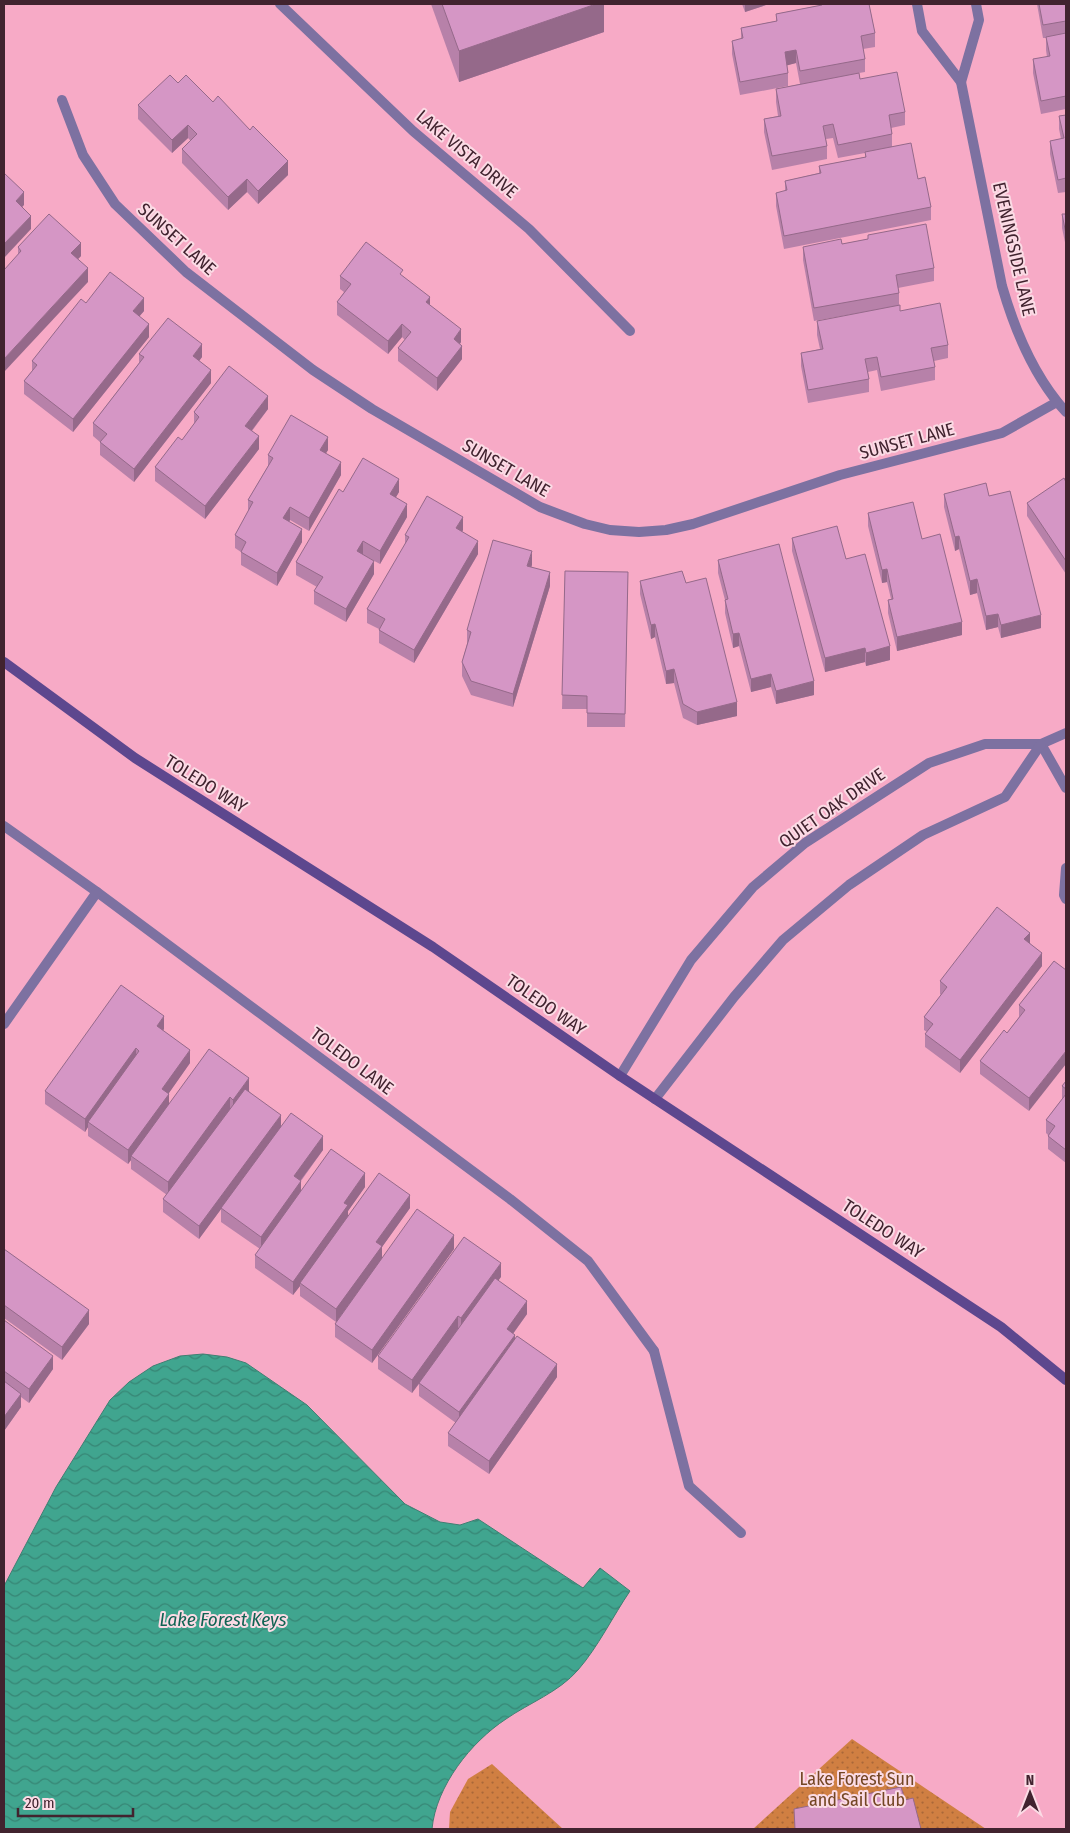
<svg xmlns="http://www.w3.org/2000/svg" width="1070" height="1833" font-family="'Fira Sans Condensed',sans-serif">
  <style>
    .park { fill: url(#park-dots) }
    .water { fill: url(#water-waves); stroke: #407e72 }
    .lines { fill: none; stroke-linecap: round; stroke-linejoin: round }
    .lane { stroke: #7d71a1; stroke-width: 10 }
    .street { stroke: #7d71a1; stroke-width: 10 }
    .secondary { stroke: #5d478e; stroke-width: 10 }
    .wall { fill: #b781a9 }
    .shaded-wall { fill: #95698a }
    .building { fill: #d596c5; stroke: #95698a }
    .labels { text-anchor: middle; stroke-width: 4; stroke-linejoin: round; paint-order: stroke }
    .street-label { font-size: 18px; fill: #41232f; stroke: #fbdbe5 }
    .park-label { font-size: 18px; fill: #744624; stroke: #fbdbe5 }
    .water-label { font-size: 19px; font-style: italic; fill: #106353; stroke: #fbdbe5 }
  </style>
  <defs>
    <pattern id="park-dots" width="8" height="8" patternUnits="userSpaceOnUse" patternTransform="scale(1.25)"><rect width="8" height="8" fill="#d07f42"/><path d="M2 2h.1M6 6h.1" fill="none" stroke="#aa6838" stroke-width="1.8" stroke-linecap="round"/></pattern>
    <pattern id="water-waves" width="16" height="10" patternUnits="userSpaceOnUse" patternTransform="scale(1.25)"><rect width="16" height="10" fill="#40a58f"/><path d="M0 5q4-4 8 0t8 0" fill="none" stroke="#378675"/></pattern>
  </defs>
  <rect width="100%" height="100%" fill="#f7aac6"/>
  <!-- park -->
  <g class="park">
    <path d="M852,1739L986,1829H753Z"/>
    <path d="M492,1764L563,1829H449L450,1812L468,1779Z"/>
  </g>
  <!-- water -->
  <path class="water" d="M203,1354L227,1357L246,1363L307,1405L405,1504L440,1522L460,1525L478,1519L583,1588L600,1568L630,1591C613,1616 598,1647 578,1670C559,1692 529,1703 506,1719C471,1742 436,1786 432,1829H4V1586L56,1487L110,1400L129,1382L153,1366L180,1356Z"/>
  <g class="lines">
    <!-- lane -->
    <path class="lane" d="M654,1351L689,1486L741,1533"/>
    <!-- street -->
    <g class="street">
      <path d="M280,4L413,131L529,229L630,331"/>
      <path d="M917,4L922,31L961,82L1002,286C1015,331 1034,377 1066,412"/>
      <path d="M961,82L979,20L976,4"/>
      <path d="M62,100L83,155L115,204L186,272L313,370L372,409L540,507L585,524L610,530L639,532L666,530L693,524L840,475L1002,433L1057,402"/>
      <path d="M1041,744L1066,788"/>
      <path d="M4,826L97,892L510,1199L588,1261L654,1351"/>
      <path d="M1066,868L1064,895L1066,899"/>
      <path d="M4,1024L97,892"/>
      <path d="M620,1076L691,960L753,887L805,843L929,763L985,744H1041L1066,733"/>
      <path d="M655,1099L734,997L783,940L849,885L923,835L1005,797L1041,744"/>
    </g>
    <!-- secondary -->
    <path class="secondary" d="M4,662L135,758L433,947L620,1076L1001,1327L1066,1380"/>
  </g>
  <!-- wall -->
  <g class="wall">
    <path d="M431,4H604V32L459,82Z"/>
    <path d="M742,4H769L745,12Z"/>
    <path d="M821,4H869L875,33V47L863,49L865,59V72L859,73L860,79L905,112V125L891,128L892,134V147L918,179L931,207V220L784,249L776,206V193L785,191V181L819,173V166L865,157V153L838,158L833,138L826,139L827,146V159L772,170L764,132V119L778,116L776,102V89L800,84L796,63L787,65L788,73V86L740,95L732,54V41L741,39V28L776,21V14L821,5Z"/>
    <path d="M1037,4H1066V109L1041,114L1033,73V59L1047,57L1046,50V38H1043Z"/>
    <path d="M178,83L213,102L288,175L258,204L247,192L228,210L182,163V149L191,141L188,138L172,153L138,119V105Z"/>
    <path d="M1066,115V192L1058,193L1050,154V141L1061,139L1059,129V116Z"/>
    <path d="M1062,214H1066V247L1062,228Z"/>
    <path d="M868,235L934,268V281L898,288L899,293V306L900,311L948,345V358L934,361L935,367V380L881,391L877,370L868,372L869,379V392L808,403L801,366V353L820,349L817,335V321L870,311L814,321L803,260V247L842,244L868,239Z"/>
    <path d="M18,247L81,256L78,259L88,282L18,255Z"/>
    <path d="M340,276H403L430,305L461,342L460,344L462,359L437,391L398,361V348L405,340L402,337L388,354L337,315V302L344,292L340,289Z"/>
    <path d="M86,303L144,311L139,316L149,337L73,432L24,394V381L32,371V361Z"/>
    <path d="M139,354L202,357L199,361L211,383L134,482L100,455V442L93,436V423L139,363Z"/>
    <path d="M268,409L252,431L259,449L205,519L155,481V467L182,440L194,425V412Z"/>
    <path d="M328,450L326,453L341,475L309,531L290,520L289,521L302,542L277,586L241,565V552L235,548V535L248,512V500L268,466V455Z"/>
    <path d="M1066,482V574L1027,516V503Z"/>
    <path d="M343,492H399L396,497L407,517L380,564L363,555L374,574L346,622L314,604V591L317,587L296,575V562Z"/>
    <path d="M944,494L989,496L1041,628L1001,638L998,627L986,630L977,593L970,595L959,549L955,551L944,507Z"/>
    <path d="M868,513L922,539L962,635L897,651L888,613V600L891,599L887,582L882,583L868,526Z"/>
    <path d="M463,530L462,532L478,554L414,663L379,643V629L367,623V609L405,545V535Z"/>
    <path d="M792,538L846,559L890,660L866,666L865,662L825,672L792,551Z"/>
    <path d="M718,560L814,695L776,704L771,687L751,692L739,646L733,648L725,613V600L718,573Z"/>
    <path d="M532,565L531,567L550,586L513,707L471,695L462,676V662L467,644V630Z"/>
    <path d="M565,571L628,572L625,727H587V709H562Z"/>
    <path d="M640,581L686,583L737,716L697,725L683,718L674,683L666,684L655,637L651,639L640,594Z"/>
    <path d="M1030,943L1042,966L960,1073L925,1047V1034L927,1032L924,1030V1017L941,995L940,994V981Z"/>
    <path d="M1054,961L1029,1111L980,1074V1061L1007,1033L1019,1017V1005Z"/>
    <path d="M164,1029L163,1031L190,1063L168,1094L169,1104L249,1091L281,1127L323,1150L301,1181V1191L365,1187L348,1211V1216L410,1208L382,1247V1258L454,1249L372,1363L335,1337V1324L336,1322L300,1296V1286L293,1295L255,1268V1255L260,1249L221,1222V1209L199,1239L163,1212V1199L167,1195L131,1169V1160L128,1164L88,1136V1127L85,1132L45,1104V1091Z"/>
    <path d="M1066,1081V1163L1048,1149V1135L1046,1133V1120L1062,1099V1086Z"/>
    <path d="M4,1249L89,1324L62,1360L4,1318Z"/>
    <path d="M501,1277L498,1280L527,1314L513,1334L515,1340L557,1377L489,1474L448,1446V1433L456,1423L419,1396V1384L412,1393L378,1369V1356Z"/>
    <path d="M4,1320L53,1369L29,1403L21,1397V1407L4,1431Z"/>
  </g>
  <!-- shaded-wall -->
  <g class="shaded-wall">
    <path d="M596,4H604V32L459,82V51Z"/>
    <path d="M745,4H769L745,12Z"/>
    <path d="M796,50V63L785,66V52Z"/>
    <path d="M188,125V138L172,153V140Z"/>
    <path d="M288,161V175L258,204V191Z"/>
    <path d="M247,179V192L228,210V197Z"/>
    <path d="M24,192V205L16,214V201Z"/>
    <path d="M31,216V229L4,258V244Z"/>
    <path d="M81,243V256L71,266V253Z"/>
    <path d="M88,268V282L4,372V359Z"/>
    <path d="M430,297V310L426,302Z"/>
    <path d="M144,298V311L133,324V311Z"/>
    <path d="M149,324V337L73,432V419Z"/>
    <path d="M402,324V337L388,354V341Z"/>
    <path d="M461,329V342L454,352V339Z"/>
    <path d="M202,344V357L193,369V356Z"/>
    <path d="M462,346V359L437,391V378Z"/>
    <path d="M211,370V383L134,482V469Z"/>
    <path d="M268,396V409L245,439V426Z"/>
    <path d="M259,436V449L205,519V506Z"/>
    <path d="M328,437V450L320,463V450Z"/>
    <path d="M341,462V475L309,531V518Z"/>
    <path d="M399,479V492L390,507V494Z"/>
    <path d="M407,504V517L380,564V551Z"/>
    <path d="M290,507V520L283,532V518Z"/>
    <path d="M463,517V530L456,542V528Z"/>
    <path d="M302,529V542L277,586V573Z"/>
    <path d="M959,536V549L955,551V537Z"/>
    <path d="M363,541V554L357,565V551Z"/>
    <path d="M478,541V554L414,663V650Z"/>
    <path d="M532,551V565L527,579V566Z"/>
    <path d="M374,561V574L346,622V609Z"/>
    <path d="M887,569V582L882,583V570Z"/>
    <path d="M550,572V586L513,707V694Z"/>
    <path d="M977,579V593L970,595V581Z"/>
    <path d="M998,614V627L986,630V616Z"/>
    <path d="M1041,615V628L1001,638V625Z"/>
    <path d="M962,622V635L897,651V637Z"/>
    <path d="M655,624V637L651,639V625Z"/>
    <path d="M739,633V646L733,648V634Z"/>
    <path d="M890,646V660L866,666V653Z"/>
    <path d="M865,648V662L825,672V658Z"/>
    <path d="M674,669V683L666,684V671Z"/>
    <path d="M771,674V687L751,692V679Z"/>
    <path d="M814,681V695L776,704V691Z"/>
    <path d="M737,702V716L697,725V712Z"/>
    <path d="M5,899V912L4,914V901Z"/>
    <path d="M1030,933V946L1024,939Z"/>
    <path d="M1042,953V966L960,1073V1060Z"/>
    <path d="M164,1016V1029L157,1039V1026Z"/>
    <path d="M136,1048V1061L88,1122V1127L85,1132V1119Z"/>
    <path d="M190,1050V1063L162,1103V1089Z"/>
    <path d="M1066,1051V1064L1029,1111V1098Z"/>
    <path d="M249,1078V1091L233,1113V1100Z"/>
    <path d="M169,1094V1108L131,1156V1160L128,1164V1150Z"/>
    <path d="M230,1097V1110L168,1196V1182Z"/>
    <path d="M281,1115V1128L199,1239V1226Z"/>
    <path d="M323,1136V1150L294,1189V1176Z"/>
    <path d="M365,1173V1187L348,1211V1219L300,1283V1286L293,1295V1282L344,1203Z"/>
    <path d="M301,1181V1194L261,1250V1237Z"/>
    <path d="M410,1195V1208L382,1247V1259L336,1322V1309L376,1242Z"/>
    <path d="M454,1235V1249L372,1363V1350Z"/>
    <path d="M501,1263V1277L461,1331V1318Z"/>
    <path d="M527,1301V1314L507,1342V1329Z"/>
    <path d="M89,1310V1324L62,1360V1347Z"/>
    <path d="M458,1316V1329L412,1393V1380Z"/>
    <path d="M515,1335V1348L459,1425V1412Z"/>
    <path d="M53,1356V1369L29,1403V1389Z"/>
    <path d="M557,1364V1377L489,1474V1461Z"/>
    <path d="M21,1394V1407L4,1431V1417Z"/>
  </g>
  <!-- building -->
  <g class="building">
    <path d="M442,4H596L459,51Z"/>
    <path d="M822,4H869L875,33L861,36L865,59L800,71L796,50L785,52L788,73L740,82L732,41L743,38L741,28L777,21L776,14L822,5Z"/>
    <path d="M1039,4H1066V21L1043,25Z"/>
    <path d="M1066,33V96L1041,101L1033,59L1050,56L1046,37Z"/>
    <path d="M897,72L905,112L889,115L892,134L838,145L833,124L823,126L827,146L772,156L764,119L781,116L776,89L859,73L860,79Z"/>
    <path d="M170,75L178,83L186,75L213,102L218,96L250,130L253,126L288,161L258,191L247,179L228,197L182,149L197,134L188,125L172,140L138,105Z"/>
    <path d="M1066,115V178L1058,180L1050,141L1064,138L1059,116Z"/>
    <path d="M911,143L918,179L925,177L931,207L784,236L776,193L787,190L785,181L821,173L819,166L866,157L865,152Z"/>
    <path d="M4,173L24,192L16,201L31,216L4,244Z"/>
    <path d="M49,214L81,243L71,253L88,268L4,359V270L21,251L18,247Z"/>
    <path d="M1062,214H1066V234Z"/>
    <path d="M926,224L934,268L896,275L899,293L814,308L803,247L841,239L842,244L868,239V235Z"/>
    <path d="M366,242L403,270L400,274L430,297L426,302L461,329L454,339L462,346L437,378L398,348L411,332L402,324L388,341L337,302L351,284L340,276Z"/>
    <path d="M110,272L144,298L133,311L149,324L73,419L24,381L37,365L32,361L81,299L86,303Z"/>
    <path d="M940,303L948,345L931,348L935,367L881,377L877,357L865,359L869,379L808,390L801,353L823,349L817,321L900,305V311Z"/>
    <path d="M168,318L202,344L193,356L211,370L134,469L100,442L107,434L93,423L144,357L139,354Z"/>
    <path d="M229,366L268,396L245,426L259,436L205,506L155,467L178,437L182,440L199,417L194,412Z"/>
    <path d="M291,415L328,437L320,450L341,462L309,518L290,507L283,518L302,529L277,573L241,552L246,542L235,535L253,502L248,500L273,458L268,455Z"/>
    <path d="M363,458L399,479L390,494L407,504L380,551L363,541L357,551L374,561L346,609L314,591L323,577L296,562L339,489L343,492Z"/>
    <path d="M1064,478L1066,482V561L1027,503Z"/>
    <path d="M986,483L989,496L1010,491L1041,615L1001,625L998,614L986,616L977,579L970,581L959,536L955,537L944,494Z"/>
    <path d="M427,496L463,517L456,528L478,541L414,650L379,630L385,619L367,609L409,537L405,535Z"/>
    <path d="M913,502L922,539L940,534L962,622L897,637L888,600L893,599L887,569L882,570L868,513Z"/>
    <path d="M837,526L846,559L865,554L890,646L866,653L865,648L825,658L792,538Z"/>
    <path d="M493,540L532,551L527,566L550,572L513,694L471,681L462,662L471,632L467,630Z"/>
    <path d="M779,544L814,681L776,691L771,674L751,679L739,633L733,634L725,600L728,599L718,560Z"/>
    <path d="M565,571L628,572L625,714L587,713V696L562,695Z"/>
    <path d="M682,571L686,583L706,578L737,702L697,712L683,704L674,669L666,671L655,624L651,625L640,581Z"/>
    <path d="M997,907L1030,933L1024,939L1042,953L960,1060L925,1034L933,1024L924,1017L947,987L940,981Z"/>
    <path d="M1054,961L1066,970V1051L1029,1098L980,1061L1004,1030L1007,1033L1025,1010L1019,1005Z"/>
    <path d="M121,985L164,1016L157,1026L190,1050L162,1089L169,1094L128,1150L88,1122L139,1051L136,1048L85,1119L45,1091Z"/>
    <path d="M209,1049L249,1078L233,1100L230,1097L168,1182L131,1156Z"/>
    <path d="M1066,1081V1089L1062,1086Z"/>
    <path d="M245,1089L281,1115L199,1226L163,1199Z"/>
    <path d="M1066,1094V1150L1048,1136L1055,1126L1046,1120Z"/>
    <path d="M291,1113L323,1136L294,1176L301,1181L261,1237L221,1208Z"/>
    <path d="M331,1149L365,1173L344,1203L348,1205L293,1282L255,1255Z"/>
    <path d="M379,1173L410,1195L376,1242L382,1246L336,1309L300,1283Z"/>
    <path d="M417,1209L454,1235L372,1350L335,1324Z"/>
    <path d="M464,1237L501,1263L461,1318L458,1316L412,1380L378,1356Z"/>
    <path d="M4,1249L89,1310L62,1347L4,1305Z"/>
    <path d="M495,1278L527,1301L507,1329L515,1335L459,1412L419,1383Z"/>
    <path d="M4,1320L53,1356L29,1389L4,1371Z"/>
    <path d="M517,1336L557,1364L489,1461L448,1433Z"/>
    <path d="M4,1381L21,1394L4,1417Z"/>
    <path d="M901,1787L905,1800L913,1798L921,1829H795L794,1809Z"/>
  </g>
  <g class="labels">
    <!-- street labels -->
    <g class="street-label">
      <text transform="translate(467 154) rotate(40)" y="6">LAKE VISTA DRIVE</text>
      <text transform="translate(177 239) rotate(42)" y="6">SUNSET LANE</text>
      <text transform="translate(1014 249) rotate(77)" y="6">EVENINGSIDE LANE</text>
      <text transform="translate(907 441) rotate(-15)" y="6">SUNSET LANE</text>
      <text transform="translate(506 468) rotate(30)" y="6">SUNSET LANE</text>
      <text transform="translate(206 784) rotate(32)" y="6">TOLEDO WAY</text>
      <text transform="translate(832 808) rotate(-35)" y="6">QUIET OAK DRIVE</text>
      <text transform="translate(546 1005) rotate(35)" y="6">TOLEDO WAY</text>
      <text transform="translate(352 1061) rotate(37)" y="6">TOLEDO LANE</text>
      <text transform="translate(883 1229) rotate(33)" y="6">TOLEDO WAY</text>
    </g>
    <!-- park labels -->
    <g class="park-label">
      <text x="857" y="1785">Lake Forest Sun<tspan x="857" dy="21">and Sail Club</tspan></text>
    </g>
    <!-- water labels -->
    <g class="water-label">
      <text x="223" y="1626">Lake Forest Keys</text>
    </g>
  </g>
  <!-- border -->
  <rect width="1070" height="1833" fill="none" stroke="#41232f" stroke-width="10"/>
  <!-- north arrow -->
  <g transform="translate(1030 1793)" stroke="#fbdbe5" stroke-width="4" paint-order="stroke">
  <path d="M0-4L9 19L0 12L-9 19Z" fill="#41232f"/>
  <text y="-8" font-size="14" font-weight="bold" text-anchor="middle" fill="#41232f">N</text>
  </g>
  <!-- scale -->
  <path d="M18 1808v8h115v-8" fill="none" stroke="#41232f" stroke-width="2.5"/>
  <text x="25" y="1808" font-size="15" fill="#41232f" stroke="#fbdbe5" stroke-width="4" paint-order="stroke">20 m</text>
</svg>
